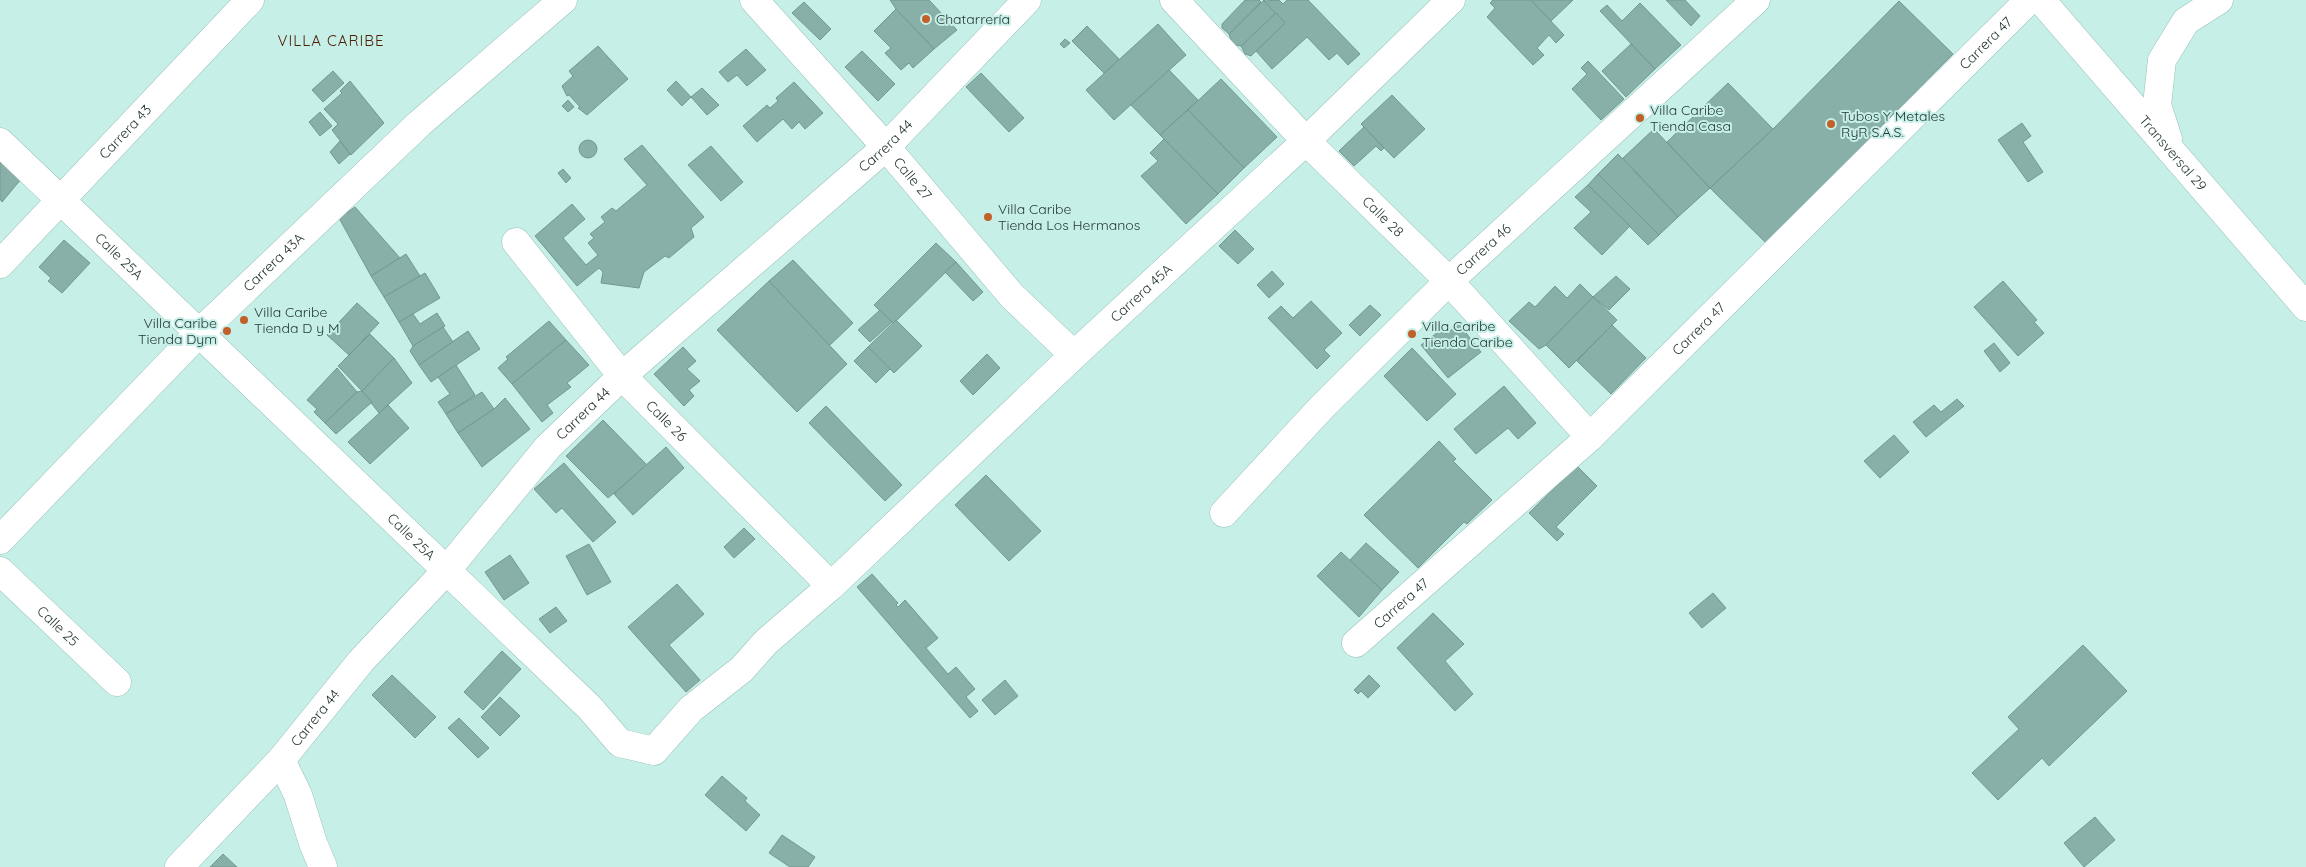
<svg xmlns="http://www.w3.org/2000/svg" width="2306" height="867" font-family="Quicksand,sans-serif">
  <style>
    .building { fill: #88b0a8; stroke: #729991 }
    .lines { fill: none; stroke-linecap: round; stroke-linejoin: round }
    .street-casing { stroke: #98c0b7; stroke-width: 29 }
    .highway-casing { stroke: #98c0b7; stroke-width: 29 }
    .street { stroke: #fff; stroke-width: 28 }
    .highway { stroke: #fff; stroke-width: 28 }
    .poi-dot { fill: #c35f29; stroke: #c6f0e7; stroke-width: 2 }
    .labels { text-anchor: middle; stroke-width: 4; stroke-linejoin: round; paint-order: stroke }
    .poi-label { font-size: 14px; fill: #273835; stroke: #c6f0e7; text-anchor: start }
    .street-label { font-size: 14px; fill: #273835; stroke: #c6f0e7 }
    .neighbourhood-label { font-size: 15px; letter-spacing: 1px; fill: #4e1f04; stroke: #c6f0e7 }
  </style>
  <rect width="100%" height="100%" fill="#c6f0e7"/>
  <!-- building -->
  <g class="building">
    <path d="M890,0H929L957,30L934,49L896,9Z"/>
    <path d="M1245,0H1259L1261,2L1229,34L1222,28V24Z"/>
    <path d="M1264,0L1276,13L1241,46L1235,45L1231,40L1229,34Z"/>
    <path d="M1279,0L1283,4L1287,0H1308L1360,54L1348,65L1337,53L1329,60L1307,37L1272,69L1256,51L1285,23L1264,1Z"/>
    <path d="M1493,0H1531L1564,35L1556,43L1549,35L1537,48L1544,55L1533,65L1487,17L1495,8L1490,3Z"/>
    <path d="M1531,0H1573L1551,21Z"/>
    <path d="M1666,0H1685L1700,16L1691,26Z"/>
    <path d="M1899,1L1953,54L1766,243L1710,188L1773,129Z"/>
    <path d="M804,2L831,29L820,40L792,13Z"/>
    <path d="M1640,3L1681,45L1655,69L1600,11L1607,5L1622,21Z"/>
    <path d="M896,9L934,49L913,68L909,63L901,70L885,53L891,48L874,31Z"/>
    <path d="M1276,13L1285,23L1251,56L1245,54L1241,46Z"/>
    <path d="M1158,24L1186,55L1114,120L1086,90Z"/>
    <path d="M1087,26L1119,59L1104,73L1072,41Z"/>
    <path d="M1065,39L1070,43L1064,48L1060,44Z"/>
    <path d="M1631,44L1655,69L1626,97L1602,71Z"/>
    <path d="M598,46L628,79L587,115L578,108L580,107L569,95L567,96L562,86L573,76L569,71Z"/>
    <path d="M746,49L766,70L747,86L737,75L728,82L719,72Z"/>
    <path d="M862,51L895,84L878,101L845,67Z"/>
    <path d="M1588,61L1624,99L1601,120L1572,89L1587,74L1581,68Z"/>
    <path d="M1169,70L1198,100L1160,135L1131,105Z"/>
    <path d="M333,71L344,83L323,102L312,90Z"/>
    <path d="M981,73L1024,118L1009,132L966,87Z"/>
    <path d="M1221,79L1277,137L1244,168L1188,110Z"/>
    <path d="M350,81L384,123L351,155L332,130L338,124L324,109L342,93L340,91Z"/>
    <path d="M676,81L691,97L682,106L667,90Z"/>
    <path d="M794,82L823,113L805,129L799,122L792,129L783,119L757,142L743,126L767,105L770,108L778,101L776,98Z"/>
    <path d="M1728,83L1773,129L1710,188L1667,142Z"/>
    <path d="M702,88L719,105L707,115L691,97Z"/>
    <path d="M1392,95L1425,129L1394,158L1361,124Z"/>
    <path d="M568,100L574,107L568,112L562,106Z"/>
    <path d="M1188,110L1244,168L1218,194L1160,135Z"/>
    <path d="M320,112L332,126L320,136L309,122Z"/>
    <path d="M2022,123L2031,136L2023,142L2043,172L2028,182L1998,140Z"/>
    <path d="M1364,127L1384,148L1381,151L1376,146L1354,166L1339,151Z"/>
    <path d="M1654,129L1710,188L1678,217L1623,158Z"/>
    <path d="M1164,139L1218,194L1186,224L1141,176L1158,161L1150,153Z"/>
    <circle cx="588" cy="149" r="9"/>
    <path d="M340,141L350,154L339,164L330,152Z"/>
    <path d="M642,145L704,217L691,228L694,237L669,258L665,256L644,272L639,288L601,283L603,272L599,268L577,286L535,236L572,204L585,219L563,238L586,265L598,255L588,243L594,238L590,234L605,222L601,217L612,208L616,211L647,185L624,159Z"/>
    <path d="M711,146L743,182L721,201L688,165Z"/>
    <path d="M1618,154L1678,217L1659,235L1598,174Z"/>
    <path d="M0,160L22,178L2,202L0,199Z"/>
    <path d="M563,169L571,178L566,183L558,173Z"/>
    <path d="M1598,174L1659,235L1648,245L1588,185Z"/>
    <path d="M1588,185L1630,226L1602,255L1574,228L1591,212L1575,197Z"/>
    <path d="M355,207L400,258L371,276L339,218Z"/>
    <path d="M1235,230L1254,249L1238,264L1219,246Z"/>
    <path d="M64,240L90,263L62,293L48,281L51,278L39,267Z"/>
    <path d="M936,243L956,262L893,324L874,305Z"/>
    <path d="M406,254L420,276L384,297L371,276Z"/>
    <path d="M793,260L853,323L829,346L769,281Z"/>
    <path d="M956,262L983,292L973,301L945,272Z"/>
    <path d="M1272,271L1284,284L1269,298L1257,285Z"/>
    <path d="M425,273L440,298L399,322L384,297Z"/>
    <path d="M1616,276L1630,289L1609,310L1593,297Z"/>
    <path d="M769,281L847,364L797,412L717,330Z"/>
    <path d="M2003,281L2037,320L2034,322L2044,333L2018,356L1974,307Z"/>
    <path d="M1580,284L1593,297L1546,345L1539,349L1509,321L1529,302L1535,307L1555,286L1567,298Z"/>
    <path d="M1593,297L1617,320L1569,368L1546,345Z"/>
    <path d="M1311,301L1342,333L1324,350L1330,356L1317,369L1268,318L1281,306L1293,318Z"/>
    <path d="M357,303L379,323L349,355L327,335Z"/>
    <path d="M1370,305L1381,315L1360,336L1349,325Z"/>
    <path d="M880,310L892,322L870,342L858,330Z"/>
    <path d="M437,313L445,326L413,346L399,322L413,314L420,324Z"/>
    <path d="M896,320L922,346L894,373L868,347Z"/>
    <path d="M549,321L566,340L512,384L498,368L508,359L506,357Z"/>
    <path d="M1459,324L1481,352L1448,378L1421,345L1442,329L1446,334Z"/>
    <path d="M1612,325L1646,358L1611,394L1577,361Z"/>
    <path d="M443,327L453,342L419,365L410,351L413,346Z"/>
    <path d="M468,331L480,349L431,382L419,365Z"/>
    <path d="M370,334L394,358L362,391L338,366Z"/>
    <path d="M566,340L589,365L567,383L571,387L547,405L553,413L542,422L512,384Z"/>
    <path d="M1994,343L2010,363L2000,372L1984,351Z"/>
    <path d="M683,347L696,361L687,369L700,381L689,390L694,396L684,406L654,374Z"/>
    <path d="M868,347L890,369L876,383L854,361Z"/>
    <path d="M1412,348L1456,394L1427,421L1384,376Z"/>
    <path d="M987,354L1000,368L973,395L960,381Z"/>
    <path d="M394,358L412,383L379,413L362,391Z"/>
    <path d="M456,365L475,395L446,414L438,402L450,394L438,377Z"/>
    <path d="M337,368L357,392L325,423L314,412L317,409L307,400Z"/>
    <path d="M1504,386L1536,423L1518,439L1508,428L1476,454L1454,429Z"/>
    <path d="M362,391L372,402L336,434L325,423L357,392Z"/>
    <path d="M482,392L494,409L458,433L446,414Z"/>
    <path d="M505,398L530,429L482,467L458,433L494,409Z"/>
    <path d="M1957,399L1964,406L1926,437L1913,422L1934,405L1941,412Z"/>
    <path d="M388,405L409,428L370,464L348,442Z"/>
    <path d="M826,406L902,485L885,501L809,423Z"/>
    <path d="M603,420L647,465L608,498L566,456Z"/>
    <path d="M1894,435L1909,452L1880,478L1864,461Z"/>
    <path d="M1439,441L1456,459L1453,461L1492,500L1467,524L1464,522L1418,568L1364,515Z"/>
    <path d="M666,447L684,468L633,515L614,494Z"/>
    <path d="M564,463L616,522L593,542L562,508L556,513L534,489Z"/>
    <path d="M1577,466L1597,486L1556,527L1564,534L1557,541L1529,513Z"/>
    <path d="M986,475L1041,531L1009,561L955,505Z"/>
    <path d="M744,528L755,539L734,558L724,547Z"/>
    <path d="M1366,543L1399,572L1382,590L1349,561Z"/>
    <path d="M589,544L611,582L587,595L566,556Z"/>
    <path d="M1341,552L1382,590L1359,617L1317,576Z"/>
    <path d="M510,555L529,583L504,600L485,572Z"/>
    <path d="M872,574L898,603L896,605L898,607L905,600L938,638L926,648L948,674L956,667L975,689L966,697L978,711L970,718L857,587Z"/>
    <path d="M677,584L704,614L669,645L700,680L686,692L628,627Z"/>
    <path d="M1713,593L1726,608L1702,628L1689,613Z"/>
    <path d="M556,607L567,621L550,633L539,619Z"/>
    <path d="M1433,613L1464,644L1445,661L1473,694L1455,711L1397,648Z"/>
    <path d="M2083,645L2127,691L2049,766L2042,758L1998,800L1972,773L2019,729L2008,717Z"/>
    <path d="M502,651L521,669L483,710L464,692Z"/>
    <path d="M392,675L436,717L415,738L372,695Z"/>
    <path d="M1369,675L1380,686L1368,698L1361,691L1358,694L1354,690Z"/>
    <path d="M1005,680L1018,696L995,715L982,700Z"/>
    <path d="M500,697L520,716L500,736L481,717Z"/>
    <path d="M459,718L489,748L478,758L448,728Z"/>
    <path d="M722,776L747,798L745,801L760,815L746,831L705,795Z"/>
    <path d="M2095,817L2115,840L2084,867L2064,843Z"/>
    <path d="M782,835L815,857L808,867H790L769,853Z"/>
    <path d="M223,854L237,867H210Z"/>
  </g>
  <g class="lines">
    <defs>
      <g id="street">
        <path id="s1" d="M754,0L886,147L1012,296L1074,355"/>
        <path id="s2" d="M1174,0L1306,141L1449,281L1590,437"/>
        <path id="s3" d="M0,142L590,708L620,743L654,751L691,709L742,669L766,642L831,586L1074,355L1306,141L1451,0"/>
        <path id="s4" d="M516,242L622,376L831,586"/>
        <path id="s5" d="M0,264L250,0"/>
        <path id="s6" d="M1224,513L1322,407L1449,281L1756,0"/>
        <path id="s7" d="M0,540L199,333L420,123L563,0"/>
        <path id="s8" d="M0,571L117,682"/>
        <path id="s9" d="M1356,643L1590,437L2029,0"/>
        <path d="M281,760L298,795L313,843L323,867"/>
        <path id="s10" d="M179,867L281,760L361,661L446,571L548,447L622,376L886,147L1027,0"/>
      </g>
      <g id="highway">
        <path id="s11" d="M2041,0L2306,307"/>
        <path d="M2168,139L2157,105L2162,60L2186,21L2219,0"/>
      </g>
    </defs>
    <!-- street casing -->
    <use href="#street" class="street-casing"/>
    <!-- highway casing -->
    <use href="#highway" class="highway-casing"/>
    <!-- street -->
    <use href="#street" class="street"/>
    <!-- highway -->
    <use href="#highway" class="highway"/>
  </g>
  <!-- markers -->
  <g class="poi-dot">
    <circle cx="926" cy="19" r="5"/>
    <circle cx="1640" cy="118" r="5"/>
    <circle cx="1831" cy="124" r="5"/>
    <circle cx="988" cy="217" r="5"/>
    <circle cx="244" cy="320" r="5"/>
    <circle cx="227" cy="331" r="5"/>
    <circle cx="1412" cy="334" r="5"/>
  </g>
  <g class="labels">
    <!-- poi labels -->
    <g class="poi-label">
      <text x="936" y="24">Chatarrería</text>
      <text x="1650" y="115">Villa Caribe<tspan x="1650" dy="16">Tienda Casa</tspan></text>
      <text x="1841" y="121">Tubos Y Metales<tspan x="1841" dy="16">RyR S.A.S.</tspan></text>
      <text x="998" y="214">Villa Caribe<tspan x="998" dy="16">Tienda Los Hermanos</tspan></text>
      <text x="254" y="317">Villa Caribe<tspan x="254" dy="16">Tienda D y M</tspan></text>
      <text x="217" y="328" text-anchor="end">Villa Caribe<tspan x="217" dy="16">Tienda Dym</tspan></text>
      <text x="1422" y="331">Villa Caribe<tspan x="1422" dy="16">Tienda Caribe</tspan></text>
    </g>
    <!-- street labels -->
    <g class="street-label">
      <text dy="5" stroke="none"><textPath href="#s9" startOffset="870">Carrera 47</textPath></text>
      <text dy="5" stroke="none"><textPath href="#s5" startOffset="182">Carrera 43</textPath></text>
      <text dy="5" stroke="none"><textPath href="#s10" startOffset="1012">Carrera 44</textPath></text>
      <text dy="5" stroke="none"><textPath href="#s11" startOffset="202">Transversal 29</textPath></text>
      <text dy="5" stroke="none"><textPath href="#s1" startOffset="239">Calle 27</textPath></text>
      <text dy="5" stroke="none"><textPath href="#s2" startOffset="301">Calle 28</textPath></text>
      <text dy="5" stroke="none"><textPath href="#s6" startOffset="370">Carrera 46</textPath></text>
      <text dy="5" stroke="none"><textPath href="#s3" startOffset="165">Calle 25A</textPath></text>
      <text dy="5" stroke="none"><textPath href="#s7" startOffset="390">Carrera 43A</textPath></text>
      <text dy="5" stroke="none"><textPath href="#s3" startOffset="1568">Carrera 45A</textPath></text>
      <text dy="5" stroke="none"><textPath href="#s9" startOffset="465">Carrera 47</textPath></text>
      <text dy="5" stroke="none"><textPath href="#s10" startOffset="608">Carrera 44</textPath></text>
      <text dy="5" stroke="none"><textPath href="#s4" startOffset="234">Calle 26</textPath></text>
      <text dy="5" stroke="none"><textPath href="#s3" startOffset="570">Calle 25A</textPath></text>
      <text dy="5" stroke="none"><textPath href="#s9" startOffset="60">Carrera 47</textPath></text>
      <text dy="5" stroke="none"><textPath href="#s8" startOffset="80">Calle 25</textPath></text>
      <text dy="5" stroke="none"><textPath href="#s10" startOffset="202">Carrera 44</textPath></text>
    </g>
    <!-- neighbourhood labels -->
    <g class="neighbourhood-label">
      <text x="331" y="46">VILLA CARIBE</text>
    </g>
  </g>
</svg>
